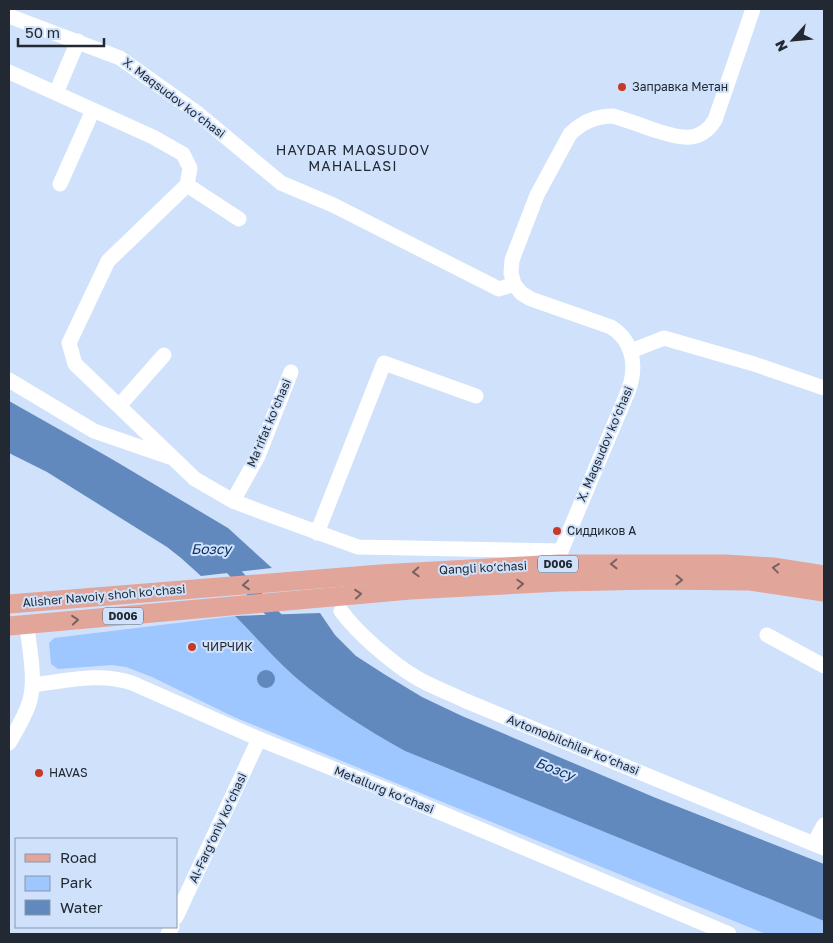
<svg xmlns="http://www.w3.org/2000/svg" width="833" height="943" font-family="'Golos Text',sans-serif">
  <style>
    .green { fill: #9ec6ff }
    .water { fill: #6289be }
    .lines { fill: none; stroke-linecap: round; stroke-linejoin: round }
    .canal { stroke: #6289be; stroke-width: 12 }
    .minor { stroke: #fff; stroke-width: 15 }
    .major { stroke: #e1a59a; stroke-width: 19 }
    .oneway { stroke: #786161 }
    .poi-dot { fill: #c73b26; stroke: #cfe1fb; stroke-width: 2 }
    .labels { text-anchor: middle; stroke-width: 4; stroke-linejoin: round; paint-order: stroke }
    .shield { fill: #cfe1fb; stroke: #56606e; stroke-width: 1 }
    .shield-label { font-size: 11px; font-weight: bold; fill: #222932 }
    .poi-label { font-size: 12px; fill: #222932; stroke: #cfe1fb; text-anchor: start }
    .street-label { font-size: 12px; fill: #222932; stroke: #cfe1fb }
    .neighbourhood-label { font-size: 14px; letter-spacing: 1px; fill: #222932; stroke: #cfe1fb }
    .water-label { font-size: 14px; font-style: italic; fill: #0c3365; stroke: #cfe1fb }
  </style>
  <rect width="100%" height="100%" fill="#cfe1fb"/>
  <!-- green -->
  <path class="green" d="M235,616C255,636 273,657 294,676C330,707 364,728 405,751L824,921V934H766L234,717L152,677L126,667L112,665L58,669L51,664L49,643L54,638Z"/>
  <!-- water -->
  <g class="water">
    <path d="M9,401L110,458L228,528L272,568L201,576L181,558L167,547L47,472L9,453Z"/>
    <path d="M320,613L335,635L356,656L384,674L422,697L462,716L656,798L824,864V921L405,751C364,728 330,707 294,676C273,657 255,636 235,616Z"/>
    <circle cx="266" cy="679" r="9"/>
  </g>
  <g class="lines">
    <!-- canal -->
    <path class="canal" d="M224,561L285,627"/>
    <!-- minor -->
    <g class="minor">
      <path d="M9,16L120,58L196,112L281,183L333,205L499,289L514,284"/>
      <path d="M9,72L153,137L183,154L190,168L187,185L108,261L69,343L75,364L195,479L233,501L267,514L358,547L561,551"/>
      <path d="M56,93L78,41"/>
      <path d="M60,184L93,110"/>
      <path d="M187,185L239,219"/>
      <path d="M631,351L664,338L754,364L824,388"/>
      <path d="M9,380L94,431L169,457"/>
      <path d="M119,406L164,355"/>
      <path d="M233,501L258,456L291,372"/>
      <path d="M317,533L384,363L476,396"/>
      <path d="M560,559L561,551L629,389C637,365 633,341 611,327L531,299L521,293L514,284L511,273L512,260L537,195L570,134C582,122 596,116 613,116C626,120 638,124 651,129C675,136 698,147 715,120L753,9"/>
      <path d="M341,611C358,634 393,664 417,678C432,687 450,693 466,701L824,848"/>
      <path d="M767,635L824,666"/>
      <path d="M33,685C65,681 100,672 132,683L259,739L389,791L729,934"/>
      <path d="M9,743C17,729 26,715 30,700C36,677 29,649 27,625"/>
      <path d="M814,843L824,825"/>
      <path d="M176,917L259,739"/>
      <path d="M168,934L172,927"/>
    </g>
    <!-- major -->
    <g class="major">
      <path d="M9,604L380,574L560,564H726L773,567L824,575"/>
      <path d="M9,626L410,590L560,582L654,580L750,581L824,592"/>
    </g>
  </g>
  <!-- one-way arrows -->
  <defs><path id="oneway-chevron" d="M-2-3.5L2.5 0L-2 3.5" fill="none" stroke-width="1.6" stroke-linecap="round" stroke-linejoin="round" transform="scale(1.25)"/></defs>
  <g class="oneway">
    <use href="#oneway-chevron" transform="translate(614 564) rotate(179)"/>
    <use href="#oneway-chevron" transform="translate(776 568) rotate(-173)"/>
    <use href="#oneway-chevron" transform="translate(416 572) rotate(177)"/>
    <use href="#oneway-chevron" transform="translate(679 580) rotate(1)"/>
    <use href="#oneway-chevron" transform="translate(520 584) rotate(-3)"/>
    <use href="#oneway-chevron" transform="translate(246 585) rotate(175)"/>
    <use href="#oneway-chevron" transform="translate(358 594) rotate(-5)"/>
    <use href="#oneway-chevron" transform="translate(75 620) rotate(-5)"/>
  </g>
  <!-- markers -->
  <g class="poi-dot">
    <circle cx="622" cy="87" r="5"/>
    <circle cx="557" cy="531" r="5"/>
    <circle cx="192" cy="647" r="5"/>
    <circle cx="39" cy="773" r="5"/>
  </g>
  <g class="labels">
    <!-- shield labels -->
    <g class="shield">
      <rect x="538" y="555.5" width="40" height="17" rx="4"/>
      <rect x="103" y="607.5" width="40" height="17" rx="4"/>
    </g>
    <g class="shield-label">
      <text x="558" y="568">D006</text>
      <text x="123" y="620">D006</text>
    </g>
    <!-- poi labels -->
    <g class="poi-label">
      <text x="632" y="91">Заправка Метан</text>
      <text x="567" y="535">Сиддиков А</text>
      <text x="202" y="651">ЧИРЧИК</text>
      <text x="49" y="777">HAVAS</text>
    </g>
    <!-- street labels -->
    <g class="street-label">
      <text transform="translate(174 98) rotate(37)" y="4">X. Maqsudov ko‘chasi</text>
      <text transform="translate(269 423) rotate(-67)" y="4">Maʼrifat ko‘chasi</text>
      <text transform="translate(605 444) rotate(-67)" y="4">X. Maqsudov ko‘chasi</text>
      <text transform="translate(483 568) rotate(-3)" y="4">Qangli ko‘chasi</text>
      <text transform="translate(104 596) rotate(-5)" y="4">Alisher Navoiy shoh koʻchasi</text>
      <text transform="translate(573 745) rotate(22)" y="4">Avtomobilchilar ko‘chasi</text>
      <text transform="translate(384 790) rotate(22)" y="4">Metallurg ko‘chasi</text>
      <text transform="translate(218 828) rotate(-65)" y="4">Al-Farg‘oniy ko‘chasi</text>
    </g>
    <!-- neighbourhood labels -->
    <g class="neighbourhood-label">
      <text x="353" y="155">HAYDAR MAQSUDOV<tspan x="353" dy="16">MAHALLASI</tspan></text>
    </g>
    <!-- water labels -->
    <g class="water-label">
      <text x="211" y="554">Бозсу</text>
      <text transform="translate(555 769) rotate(21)" y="5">Бозсу</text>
    </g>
  </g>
  <!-- border -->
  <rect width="833" height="943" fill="none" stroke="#222932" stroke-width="20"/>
  <!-- legend -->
  <rect x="15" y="838" width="162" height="90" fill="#cfe1fb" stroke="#8a97ab"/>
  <rect x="25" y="854" width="25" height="8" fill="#e1a59a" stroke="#8a97ab"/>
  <text x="60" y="863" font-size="15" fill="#222932">Road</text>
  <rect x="25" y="876" width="25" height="15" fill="#9ec6ff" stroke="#8a97ab"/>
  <text x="60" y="888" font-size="15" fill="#222932">Park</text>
  <rect x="25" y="900" width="25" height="15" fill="#6289be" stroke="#8a97ab"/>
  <text x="60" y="913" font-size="15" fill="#222932">Water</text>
  <!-- north arrow -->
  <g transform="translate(793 40) rotate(243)" stroke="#cfe1fb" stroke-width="4" paint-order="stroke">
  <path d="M0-4L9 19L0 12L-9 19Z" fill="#222932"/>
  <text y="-8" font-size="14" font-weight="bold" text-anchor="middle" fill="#222932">N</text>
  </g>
  <!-- scale -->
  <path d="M18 38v8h86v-8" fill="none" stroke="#222932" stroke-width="2.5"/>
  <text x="25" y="38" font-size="15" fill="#222932" stroke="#cfe1fb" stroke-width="4" paint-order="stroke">50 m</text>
</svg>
